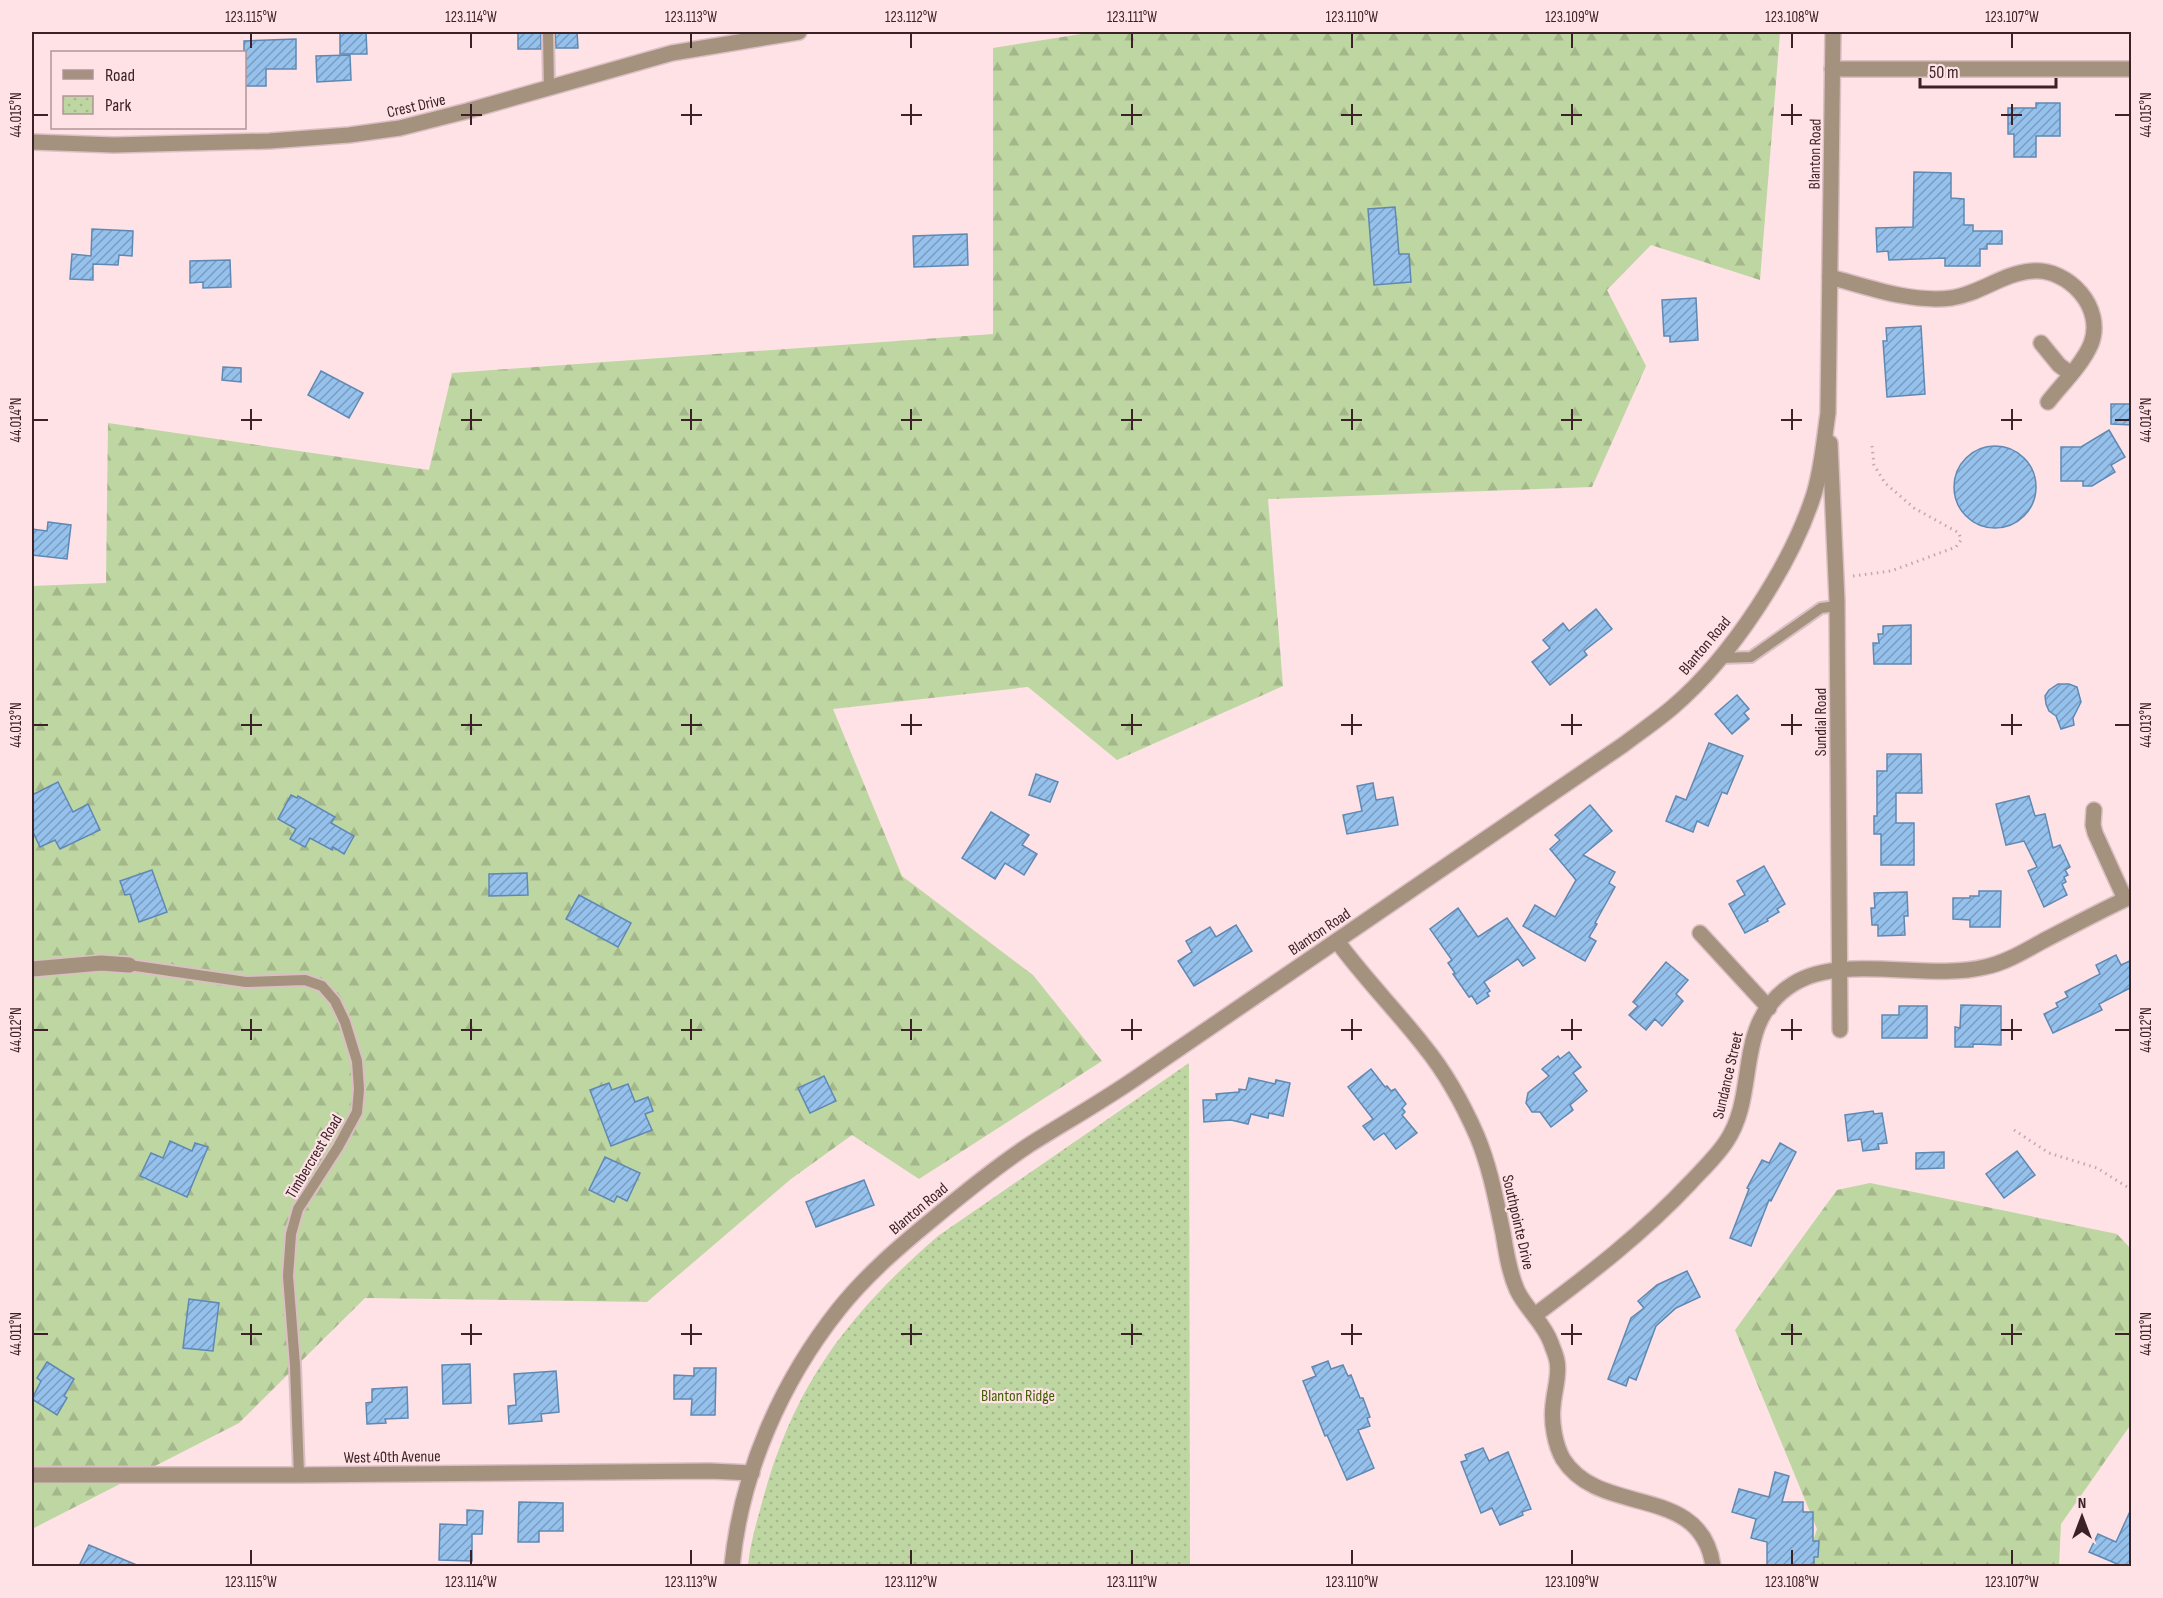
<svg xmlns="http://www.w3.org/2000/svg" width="2163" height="1598" font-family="'Sofia Sans Condensed',sans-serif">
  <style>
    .forest { fill: url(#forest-firs) }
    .park { fill: url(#park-dots) }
    .building { fill: url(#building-hatch); stroke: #5f89b3; stroke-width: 1.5 }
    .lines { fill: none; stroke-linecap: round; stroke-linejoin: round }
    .service-casing { stroke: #dbbfc3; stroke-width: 14 }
    .minor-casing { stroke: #dbbfc3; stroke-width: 18 }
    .path { stroke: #c3a8ac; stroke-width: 3; stroke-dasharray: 1.5 4.5; stroke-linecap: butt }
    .service { stroke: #a4927e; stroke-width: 10 }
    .minor { stroke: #a4927e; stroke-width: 15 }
    .ticks { fill: none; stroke: #3b2226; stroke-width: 2 }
    .labels { text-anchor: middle; stroke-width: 4.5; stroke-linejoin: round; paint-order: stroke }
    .street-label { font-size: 16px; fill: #3b2226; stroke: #fee2e6 }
    .park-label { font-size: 16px; fill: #3f5e00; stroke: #fee2e6 }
    .neatline { fill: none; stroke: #3b2226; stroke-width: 2 }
    .ticks-label { font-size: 15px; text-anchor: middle; fill: #3b2226 }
  </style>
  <defs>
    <pattern id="forest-firs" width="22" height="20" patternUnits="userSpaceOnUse" patternTransform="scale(1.5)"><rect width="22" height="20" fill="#bed6a2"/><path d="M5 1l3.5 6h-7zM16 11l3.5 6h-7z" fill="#a4b78b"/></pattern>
    <pattern id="park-dots" width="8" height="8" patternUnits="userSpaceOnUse" patternTransform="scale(1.5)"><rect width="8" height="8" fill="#bed6a2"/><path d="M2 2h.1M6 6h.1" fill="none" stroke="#a4b78b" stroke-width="1.8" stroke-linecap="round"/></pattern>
    <pattern id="building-hatch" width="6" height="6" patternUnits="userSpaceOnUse" patternTransform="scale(1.5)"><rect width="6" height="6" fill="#95c1ed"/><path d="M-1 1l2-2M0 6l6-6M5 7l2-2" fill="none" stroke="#7b9cc0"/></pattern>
  </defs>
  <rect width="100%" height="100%" fill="#fee2e6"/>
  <!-- forest -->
  <g class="forest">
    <path d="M1094,32H1769L1780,33L1760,280L1651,245L1607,290L1646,366L1592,487L1268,499L1283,686L1117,760L1028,687L833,709L902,876L1033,975L1102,1061L919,1179L852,1135L791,1179L647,1302L365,1298L239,1423L32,1529V586L106,583L108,423L429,470L452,373L993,334V48Z"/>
    <path d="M1870,1183L2117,1234L2131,1249L2132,1409L2129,1427L2061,1524L2059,1566H1805L1817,1529L1735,1330L1837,1190Z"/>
  </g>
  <!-- park -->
  <path class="park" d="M1189,1063L1190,1566H748C750,1542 758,1518 764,1495C796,1381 850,1313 938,1236Z"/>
  <!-- building -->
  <g class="building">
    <path d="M340,32H366L367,54H340Z"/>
    <rect x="518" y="32" width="23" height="17"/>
    <path d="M555,32H577L578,48H556Z"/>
    <path d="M296,39V69H266V86H244V41Z"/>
    <path d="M350,55L351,80L317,82L316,56Z"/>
    <path d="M2036,103H2060V136H2036V157H2014V134H2008V108H2036Z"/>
    <path d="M1914,172L1951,173V198L1964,199V225H1973V231H2002V244H1987V249H1980V266H1945V258L1889,260L1888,251L1877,252L1876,228L1913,227Z"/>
    <path d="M1395,207L1399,254H1409L1411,282L1374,285L1368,209Z"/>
    <path d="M92,229L133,231L132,256L119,255L118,265L93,264V280L70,279L72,254L91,256Z"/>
    <path d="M967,234L968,265L914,267L913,236Z"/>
    <path d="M230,260L231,287L203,288V282L190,283V261Z"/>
    <path d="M1696,298L1698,340L1670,342V336H1664L1662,300Z"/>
    <path d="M1921,326L1925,394L1887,397L1883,341H1887L1886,328Z"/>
    <path d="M223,367L241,368V382L222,380Z"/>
    <path d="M321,371L363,393L349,418L308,395Z"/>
    <path d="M2111,404H2132V425L2111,424Z"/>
    <path d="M2109,430L2125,457L2111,465L2115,472L2092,486H2083V481H2061V447H2081Z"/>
    <circle cx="1995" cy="487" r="41"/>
    <path d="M48,522L71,525L67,559L32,555V529L47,531Z"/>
    <path d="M1596,609L1612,629L1584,651L1587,655L1550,685L1532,662L1550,648L1543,640L1563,623L1569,631Z"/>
    <path d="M1911,625V664H1874L1873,643H1879L1878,634H1883V626Z"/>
    <path d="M2058,684H2069L2077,687L2081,702L2073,718L2074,725L2061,729L2056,716L2049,711L2046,704L2045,696L2049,690Z"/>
    <path d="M1737,695L1749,709L1744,713L1749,719L1732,734L1715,714Z"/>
    <path d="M1709,743L1743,756L1727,794L1722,792L1708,826L1697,821L1693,832L1666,821L1676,796L1686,800Z"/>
    <path d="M1887,754H1921L1922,793H1896V823H1914V865H1881V834H1874V816H1877V771H1887Z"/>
    <path d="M1036,774L1058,782L1050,802L1029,795Z"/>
    <path d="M58,782L73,812L88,804L100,830L60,849L55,840L40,847L32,830V795Z"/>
    <path d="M1373,783L1376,800L1393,797L1398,825L1347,834L1343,815L1362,811L1357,786Z"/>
    <path d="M291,795L297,798L298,796L335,817L331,823L354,836L344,854L333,847L332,850L310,838L305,847L290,839L296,829L278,819Z"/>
    <path d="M2029,796L2035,816L2045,814L2053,848L2060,845L2070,867L2065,870L2068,875L2064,877L2066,882L2062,884L2067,895L2044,907L2028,871L2037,867L2024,841L2006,845L1996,804Z"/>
    <path d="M1590,805L1612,831L1583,855L1615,872L1609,883L1615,887L1595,923L1597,924L1589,937L1596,941L1585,961L1523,926L1535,905L1555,917L1576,880L1550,849L1560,840L1555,835Z"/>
    <path d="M991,812L1029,835L1022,845L1037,854L1024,875L1005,863L995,879L962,858Z"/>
    <path d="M1764,866L1785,904L1777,909L1779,912L1767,919L1768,921L1745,933L1729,904L1745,895L1737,881Z"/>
    <path d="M152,870L167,912L139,922L130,894L125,895L120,881Z"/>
    <path d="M527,873L528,895L489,896V874Z"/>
    <path d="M1979,891H2001L2000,927H1970V920L1953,919V898H1970V896H1979Z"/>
    <path d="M1907,892L1908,916H1904L1905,935L1878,936V925H1872L1871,908H1875L1874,893Z"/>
    <path d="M579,895L631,923L618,947L566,919Z"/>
    <path d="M1458,908L1478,937L1507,918L1535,958L1523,966L1518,959L1484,982L1490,991L1487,993L1489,996L1477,1004L1472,996L1469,997L1453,974L1455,973L1448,963L1452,960L1430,929Z"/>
    <path d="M1236,925L1252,951L1194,986L1178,961L1192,952L1186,941L1210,927L1216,937Z"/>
    <path d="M2116,955L2121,965L2132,960V987L2099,1004L2102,1010L2053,1033L2044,1014L2058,1007L2056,1003L2068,997L2065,992L2100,974L2096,965Z"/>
    <path d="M1666,962L1688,980L1676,994L1683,1001L1662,1026L1655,1019L1646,1030L1629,1015L1638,1006L1633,1002Z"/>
    <path d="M1961,1005L2001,1006V1045L1973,1044V1047H1955V1027L1960,1028Z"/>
    <path d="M1899,1006H1927V1038H1882V1015H1899Z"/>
    <path d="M1569,1052L1581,1067L1573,1073L1587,1091L1570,1105L1573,1110L1551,1127L1540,1112H1532L1526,1103L1528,1093L1549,1076L1542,1069L1558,1056L1560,1059Z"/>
    <path d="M1371,1069L1385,1087L1387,1086L1391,1091L1395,1089L1406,1104L1402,1108L1405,1112L1402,1115L1417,1133L1396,1149L1384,1133L1374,1140L1363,1126L1373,1119L1348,1087Z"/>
    <path d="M824,1076L836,1101L810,1113L798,1088Z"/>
    <path d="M1249,1078L1275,1084L1276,1080L1290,1083L1283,1116L1269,1113L1268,1118L1251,1114L1248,1124L1231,1120L1204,1122L1203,1100H1217L1216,1094L1239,1092V1089L1246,1090Z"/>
    <path d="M609,1083L612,1090L628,1084L635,1102L648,1097L653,1111L645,1114L652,1130L611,1146L590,1090Z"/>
    <path d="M1873,1111L1874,1114L1882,1113L1887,1143L1878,1144L1879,1149L1863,1151L1861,1139L1848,1141L1845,1115Z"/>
    <path d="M170,1141L192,1151L195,1143L208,1147L187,1197L140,1176L151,1153L163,1158Z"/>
    <path d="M1780,1143L1796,1152L1771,1201L1769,1200L1751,1246L1730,1238L1749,1189L1747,1188L1762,1160L1769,1163Z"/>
    <path d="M2017,1151L2035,1175L2004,1198L1986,1174Z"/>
    <path d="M1944,1152V1168L1916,1169V1153Z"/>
    <path d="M605,1157L640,1173L627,1201L617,1196L614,1202L589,1190Z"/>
    <path d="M864,1180L874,1205L816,1227L806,1202Z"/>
    <path d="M1687,1271L1700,1297L1676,1308L1656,1326L1636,1380L1629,1377L1626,1386L1608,1379L1631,1318L1644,1308L1638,1301L1657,1285Z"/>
    <path d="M189,1299L219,1303L213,1351L183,1348Z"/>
    <path d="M1328,1361L1331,1369L1343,1365L1348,1376L1351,1375L1360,1398H1363L1370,1417L1367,1418L1370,1426L1358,1430L1374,1468L1347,1480L1327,1435L1325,1436L1303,1381L1316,1376L1312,1367Z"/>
    <path d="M47,1362L74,1379L64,1396L67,1398L57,1415L32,1399L41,1381L37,1378Z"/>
    <path d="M470,1364L471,1403L443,1404L442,1365Z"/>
    <path d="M694,1368H716L715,1415H691L692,1399H674V1375L694,1376Z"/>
    <path d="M556,1371L559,1412L541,1414L542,1421L509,1424L508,1406L516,1405L514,1374Z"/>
    <path d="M407,1387L408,1418L385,1419L386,1423L367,1424L366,1403L372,1402V1389Z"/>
    <path d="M1483,1448L1489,1461L1508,1452L1531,1509L1522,1512L1523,1515L1500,1525L1492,1508L1481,1513L1461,1462L1467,1460L1465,1455Z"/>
    <path d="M1775,1472L1789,1476L1782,1502H1803V1512H1813V1541H1819L1818,1557H1814V1566L1767,1565V1542L1751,1538L1756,1519L1732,1512L1739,1489L1769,1497Z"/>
    <path d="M519,1502L563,1503V1531H539V1542H518Z"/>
    <path d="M2132,1507V1566H2122L2089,1552L2098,1534L2116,1542Z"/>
    <path d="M467,1510L483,1511L482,1534H472V1561L439,1560L440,1524L467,1525Z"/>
    <path d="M89,1545L139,1566H79Z"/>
  </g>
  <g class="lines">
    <defs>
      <g id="service">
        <path d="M548,32L549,88"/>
        <path d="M1720,658L1751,657L1821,608L1837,606"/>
        <path d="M129,965L246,982L305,980L322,986L335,1001L345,1022L357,1061L359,1089L357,1112L338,1147L298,1209L291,1234L288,1276L295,1365L299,1475"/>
      </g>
      <g id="minor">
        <path d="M1832,69H2132"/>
        <path d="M32,142L114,145L269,141L349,135L400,128L467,111L672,53L799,32"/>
        <path d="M1830,277C1868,287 1911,303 1951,298C1980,294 2003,273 2032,271C2069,268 2105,308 2091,344C2082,365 2062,384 2048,402"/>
        <path d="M2041,343L2059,365L2071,374"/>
        <path d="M1830,443L1837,601L1840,1030"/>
        <path d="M2094,810L2093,825L2095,833L2125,899"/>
        <path d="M1700,933L1769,1008"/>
        <path d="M1337,941C1364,978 1396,1010 1424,1046C1446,1073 1463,1104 1477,1136C1490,1167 1496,1200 1503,1233C1506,1251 1509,1272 1517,1290C1526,1309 1544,1323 1551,1343C1553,1349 1556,1355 1557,1361C1560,1375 1554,1391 1553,1406C1551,1422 1555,1445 1563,1459C1600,1518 1701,1482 1713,1566"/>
        <path d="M32,969L101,963L129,965"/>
        <path d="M1535,1315C1590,1274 1643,1233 1690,1183C1702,1170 1716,1157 1726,1142C1760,1092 1732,1022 1793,984C1841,953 1928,981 1985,967C2005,963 2025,951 2043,941C2072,926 2102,910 2132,896"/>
        <path d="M32,1475H299L710,1471L752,1473"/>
        <path d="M732,1566C741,1473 781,1382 839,1309C867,1274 900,1246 934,1218C965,1192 996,1167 1029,1145C1064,1123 1101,1102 1136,1078C1298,967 1461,856 1623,745C1640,732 1658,720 1674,706C1731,657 1791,566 1814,494C1822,468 1824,440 1828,413L1833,32"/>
      </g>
    </defs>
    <!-- service casing -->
    <use href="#service" class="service-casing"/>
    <!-- minor casing -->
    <use href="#minor" class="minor-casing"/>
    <!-- path -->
    <g class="path">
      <path d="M1853,576L1891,571L1956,547L1961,540L1959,533L1914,508L1885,483L1874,465L1872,446"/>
      <path d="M2014,1130L2049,1153L2097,1168L2132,1190"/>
    </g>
    <!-- service -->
    <use href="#service" class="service"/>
    <!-- minor -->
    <use href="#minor" class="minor"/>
  </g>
  <!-- ticks -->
  <path class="ticks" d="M251,33V48M471,33V48M691,33V48M911,33V48M1132,33V48M1352,33V48M1572,33V48M1792,33V48M2012,33V48M471,104V125M691,104V125M911,104V125M1132,104V125M1352,104V125M1572,104V125M1792,104V125M2012,104V125M33,115H48M461,115H482M681,115H702M901,115H922M1121,115H1142M1341,115H1362M1561,115H1582M1781,115H1802M2001,115H2022M2115,115H2130M251,409V430M471,409V430M691,409V430M911,409V430M1132,409V430M1352,409V430M1572,409V430M1792,409V430M2012,409V430M33,420H48M241,420H262M461,420H482M681,420H702M901,420H922M1121,420H1142M1341,420H1362M1561,420H1582M1781,420H1802M2001,420H2022M2115,420H2130M251,714V735M471,714V735M691,714V735M911,714V735M1132,714V735M1352,714V735M1572,714V735M1792,714V735M2012,714V735M33,725H48M241,725H262M461,725H482M681,725H702M901,725H922M1121,725H1142M1341,725H1362M1561,725H1582M1781,725H1802M2001,725H2022M2115,725H2130M251,1019V1040M471,1019V1040M691,1019V1040M911,1019V1040M1132,1019V1040M1352,1019V1040M1572,1019V1040M1792,1019V1040M2012,1019V1040M33,1030H48M241,1030H262M461,1030H482M681,1030H702M901,1030H922M1121,1030H1142M1341,1030H1362M1561,1030H1582M1781,1030H1802M2001,1030H2022M2115,1030H2130M251,1324V1345M471,1324V1345M691,1324V1345M911,1324V1345M1132,1324V1345M1352,1324V1345M1572,1324V1345M1792,1324V1345M2012,1324V1345M33,1334H48M241,1334H262M461,1334H482M681,1334H702M901,1334H922M1121,1334H1142M1341,1334H1362M1561,1334H1582M1781,1334H1802M2001,1334H2022M2115,1334H2130M251,1550V1565M471,1550V1565M691,1550V1565M911,1550V1565M1132,1550V1565M1352,1550V1565M1572,1550V1565M1792,1550V1565M2012,1550V1565"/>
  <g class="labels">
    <!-- street labels -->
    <g class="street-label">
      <text transform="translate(416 105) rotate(-13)" y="6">Crest Drive</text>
      <text transform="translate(1814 154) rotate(-89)" y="6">Blanton Road</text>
      <text transform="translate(1704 645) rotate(-50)" y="6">Blanton Road</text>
      <text transform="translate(1820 722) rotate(-90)" y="6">Sundial Road</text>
      <text transform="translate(1319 931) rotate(-34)" y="6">Blanton Road</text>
      <text transform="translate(1727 1075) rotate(-77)" y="6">Sundance Street</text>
      <text transform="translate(313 1156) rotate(-59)" y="6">Timbercrest Road</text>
      <text transform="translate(918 1208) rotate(-40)" y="6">Blanton Road</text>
      <text transform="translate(1519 1222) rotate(77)" y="6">Southpointe Drive</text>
      <text transform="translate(392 1456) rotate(-1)" y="6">West 40th Avenue</text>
    </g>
    <!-- park labels -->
    <g class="park-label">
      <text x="1018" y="1401">Blanton Ridge</text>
    </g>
  </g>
  <!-- border -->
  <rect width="2163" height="1598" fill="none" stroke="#fee2e6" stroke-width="66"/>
  <!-- legend -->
  <rect x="51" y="51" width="195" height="78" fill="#fee2e6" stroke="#b09599" stroke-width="1.5"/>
  <rect x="63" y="70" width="30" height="9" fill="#a4927e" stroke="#b09599" stroke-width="1.5"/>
  <text x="105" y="81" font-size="18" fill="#3b2226">Road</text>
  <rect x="63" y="96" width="30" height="18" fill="url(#park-dots)" stroke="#b09599" stroke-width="1.5"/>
  <text x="105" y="111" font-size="18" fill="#3b2226">Park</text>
  <!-- north arrow -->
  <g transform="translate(2082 1517)" stroke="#fee2e6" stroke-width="4.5" paint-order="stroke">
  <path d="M0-4.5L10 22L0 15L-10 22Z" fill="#3b2226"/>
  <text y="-9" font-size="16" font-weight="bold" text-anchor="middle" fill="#3b2226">N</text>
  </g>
  <!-- scale -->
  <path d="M1920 78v9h136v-9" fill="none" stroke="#3b2226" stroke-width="3"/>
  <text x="1929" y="78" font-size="18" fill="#3b2226" stroke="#fee2e6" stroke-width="4.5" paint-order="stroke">50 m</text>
  <rect x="33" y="33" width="2097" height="1532" class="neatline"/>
  <g class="ticks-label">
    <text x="251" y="22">123.115°W</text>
    <text x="471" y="22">123.114°W</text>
    <text x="691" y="22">123.113°W</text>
    <text x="911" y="22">123.112°W</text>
    <text x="1132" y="22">123.111°W</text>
    <text x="1352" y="22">123.110°W</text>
    <text x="1572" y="22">123.109°W</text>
    <text x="1792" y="22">123.108°W</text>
    <text x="2012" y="22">123.107°W</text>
    <text transform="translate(16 115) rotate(-90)" y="5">44.015°N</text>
    <text transform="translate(2146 115) rotate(-90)" y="5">44.015°N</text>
    <text transform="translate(16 420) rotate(-90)" y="5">44.014°N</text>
    <text transform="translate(2146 420) rotate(-90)" y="5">44.014°N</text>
    <text transform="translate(16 725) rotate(-90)" y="5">44.013°N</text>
    <text transform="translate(2146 725) rotate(-90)" y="5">44.013°N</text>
    <text transform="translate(16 1030) rotate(-90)" y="5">44.012°N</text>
    <text transform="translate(2146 1030) rotate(-90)" y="5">44.012°N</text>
    <text transform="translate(16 1334) rotate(-90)" y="5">44.011°N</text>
    <text transform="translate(2146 1334) rotate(-90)" y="5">44.011°N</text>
    <text x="251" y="1587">123.115°W</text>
    <text x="471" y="1587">123.114°W</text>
    <text x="691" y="1587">123.113°W</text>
    <text x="911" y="1587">123.112°W</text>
    <text x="1132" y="1587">123.111°W</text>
    <text x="1352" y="1587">123.110°W</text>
    <text x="1572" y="1587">123.109°W</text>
    <text x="1792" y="1587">123.108°W</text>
    <text x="2012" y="1587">123.107°W</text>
  </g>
</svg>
